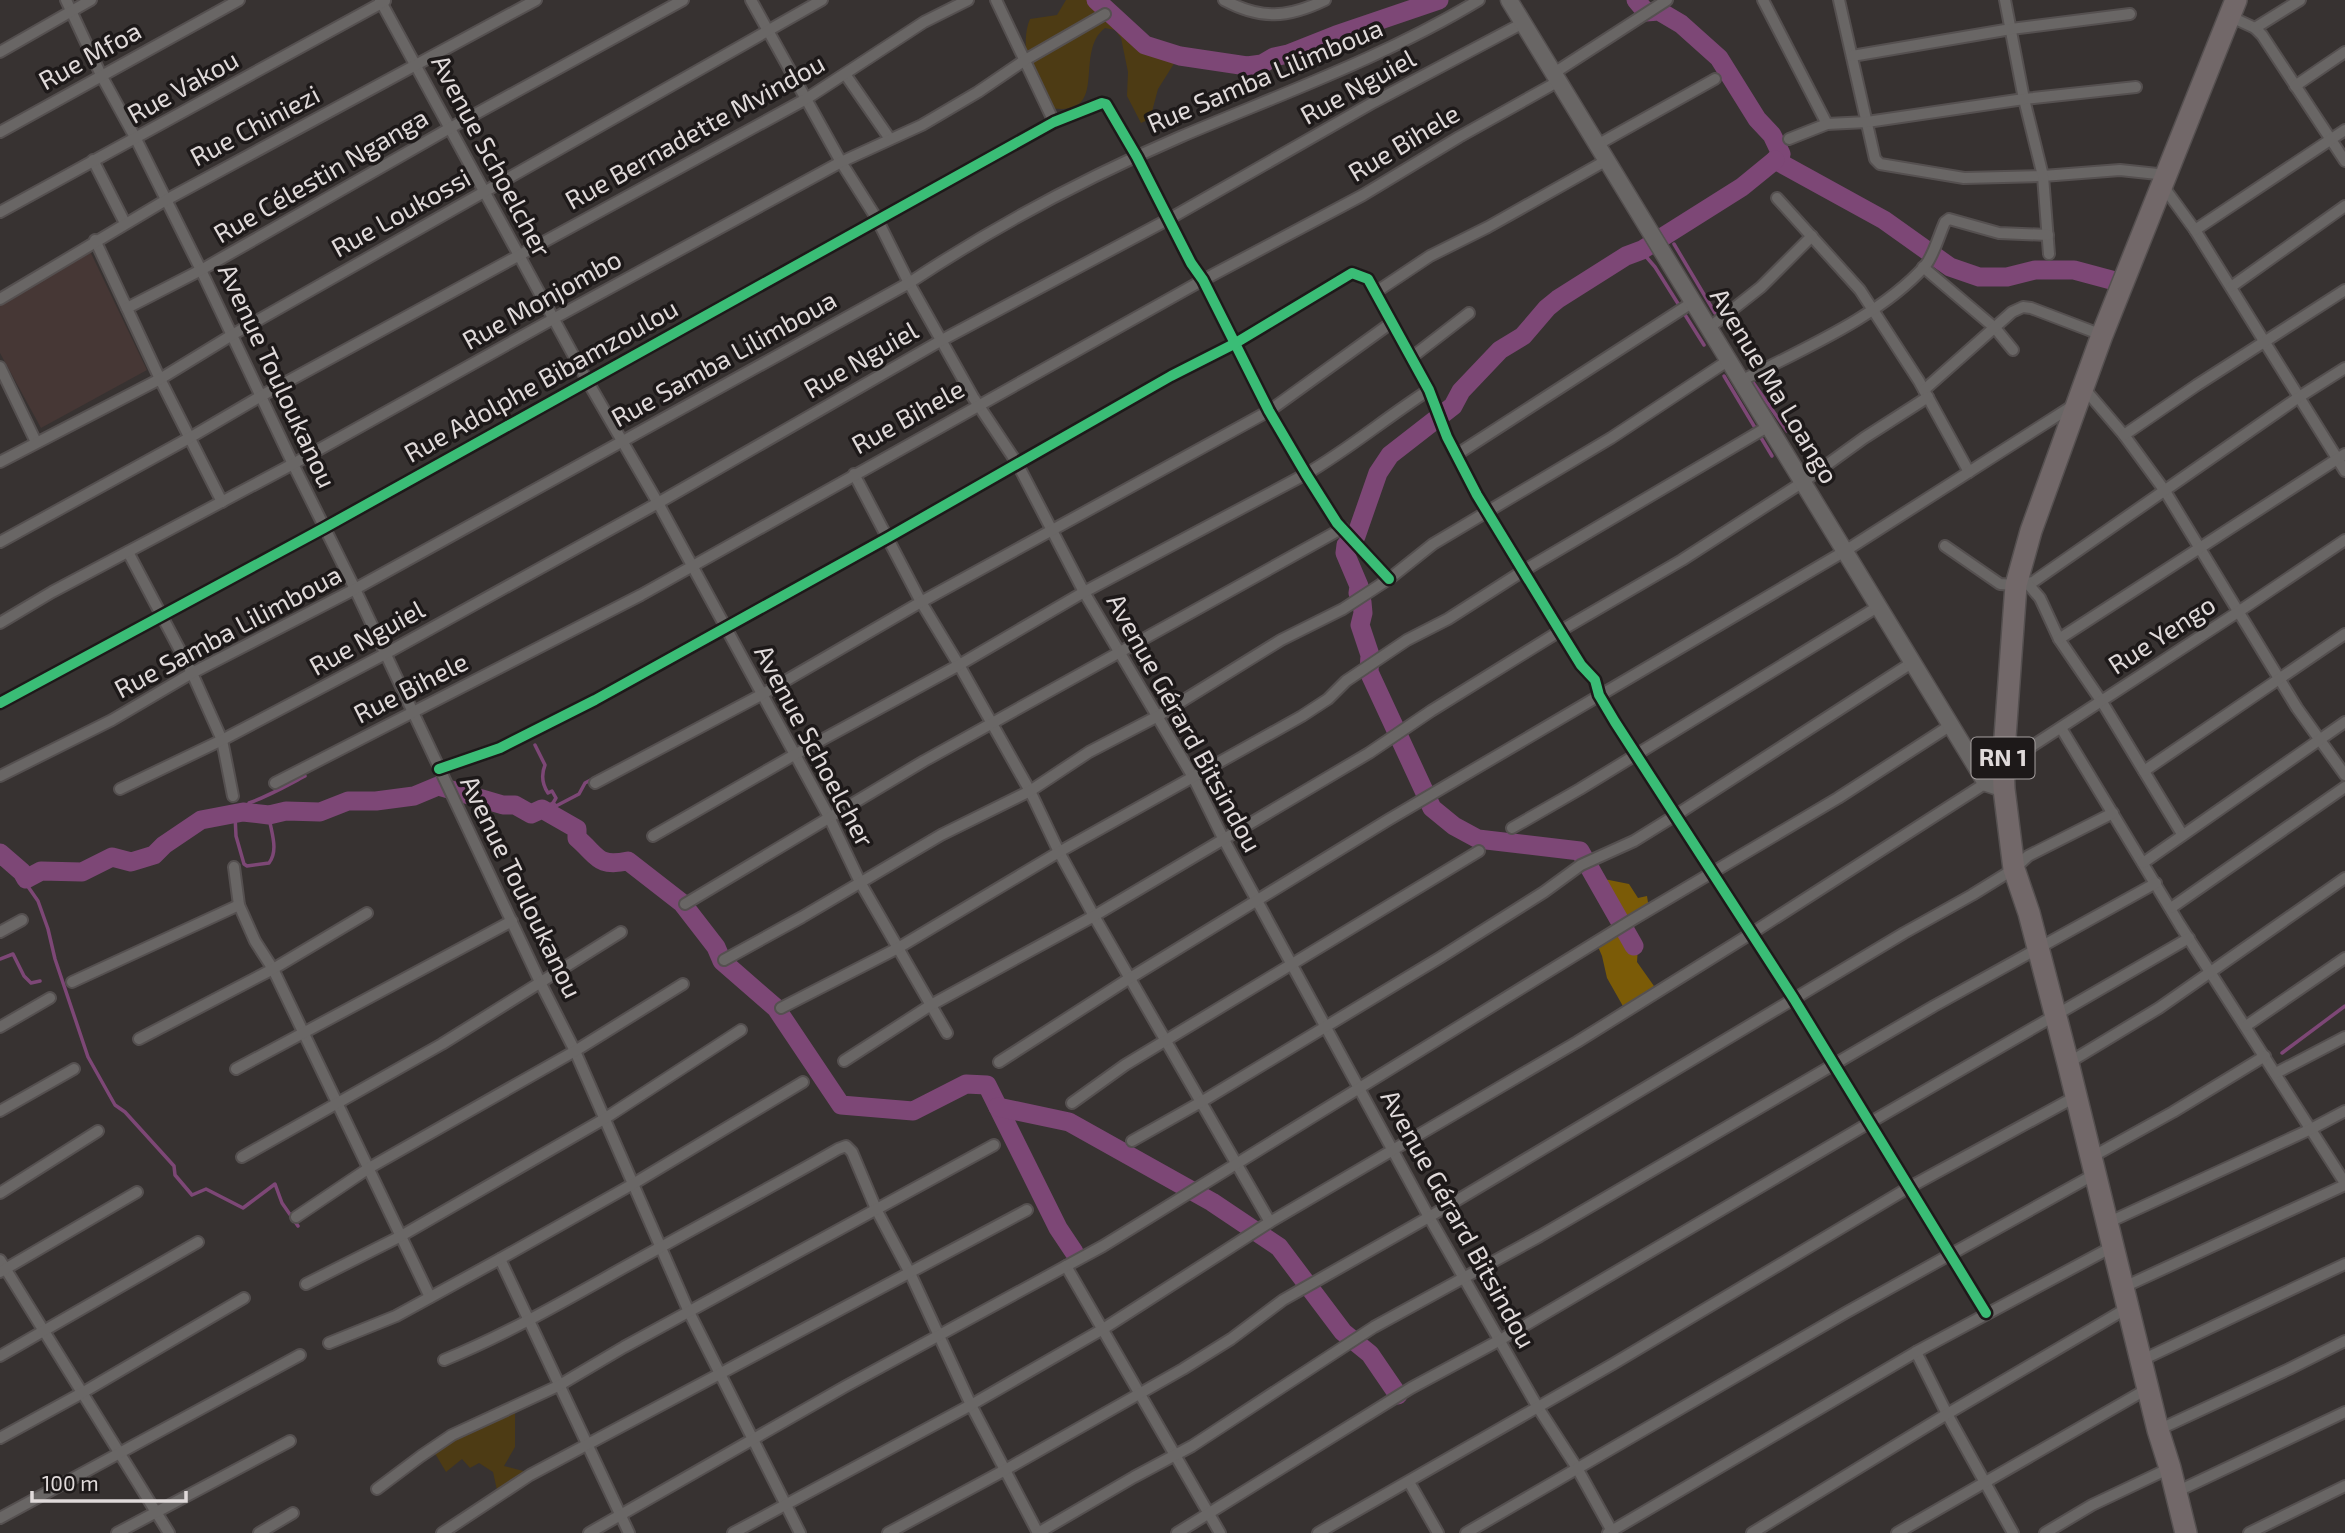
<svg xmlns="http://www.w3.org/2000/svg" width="2345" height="1533" font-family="'Exo 2',sans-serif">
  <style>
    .built { fill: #463735 }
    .green { fill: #4d3b14 }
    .forest { fill: #7b5b07 }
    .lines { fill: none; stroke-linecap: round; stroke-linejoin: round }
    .stream { stroke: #7d4776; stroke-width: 3.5 }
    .river { stroke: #7d4776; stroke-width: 19 }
    .street-casing { stroke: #555050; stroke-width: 14 }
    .secondary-casing { stroke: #555050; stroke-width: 19 }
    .highway-casing { stroke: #555050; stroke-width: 24 }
    .street { stroke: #696665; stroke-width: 10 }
    .secondary { stroke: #696665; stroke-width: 16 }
    .highway { stroke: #726869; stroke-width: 21 }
    .cycleway-casing { stroke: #1d1919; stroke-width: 15 }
    .cycleway { stroke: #3abd76; stroke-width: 10 }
    .labels { text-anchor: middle; stroke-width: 7; stroke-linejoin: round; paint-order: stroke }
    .shield { fill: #1d1919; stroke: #a6a0a0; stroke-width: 2 }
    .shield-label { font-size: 24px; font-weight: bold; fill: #e0dada }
    .street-label { font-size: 26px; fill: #e0dada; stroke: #1d1919 }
  </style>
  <rect width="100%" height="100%" fill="#373231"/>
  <!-- built -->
  <path class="built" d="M88,247L147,370L41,428L0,353V297Z"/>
  <!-- green -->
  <g class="green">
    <path d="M1066,0H1097L1143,43L1169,53L1175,62L1158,89L1150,119L1141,123L1127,96L1128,72L1121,38L1115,30L1105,28C1071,54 1115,124 1041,106C1032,81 1019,44 1030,19L1057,15Z"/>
    <path d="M515,1408V1447L504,1466L527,1472L497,1490L493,1472L479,1463L470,1468L462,1459L446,1472L433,1450Z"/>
  </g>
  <!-- forest -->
  <path class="forest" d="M1604,879L1629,884L1638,898L1647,896L1649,909L1629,921L1631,931L1626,939L1638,947L1637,962L1654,986L1624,1008L1607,978L1602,956L1596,942L1606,929L1621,916L1611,901L1594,886Z"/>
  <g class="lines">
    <!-- stream -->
    <g class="stream">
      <path d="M1674,244L1715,313"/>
      <path d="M1643,253L1655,267L1704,345"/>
      <path d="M1724,376L1772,456"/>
      <path d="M1750,378L1787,431"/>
      <path d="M535,745L545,765C541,775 542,784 548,793L552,791L556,798L553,803"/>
      <path d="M542,809L553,803L556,806L579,794L585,783L600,775"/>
      <path d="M245,810L249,803C269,796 286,786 305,776"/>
      <path d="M235,815L236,836L244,864L247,866L269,863C279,850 271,832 269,817"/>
      <path d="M0,864L3,862"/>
      <path d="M22,878L38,901L48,929L55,959L88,1057L115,1105L125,1112L174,1166L175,1175L192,1195L206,1189L243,1208L275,1184L282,1203L298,1226"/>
      <path d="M0,959L13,954L24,976L31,983L40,981"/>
      <path d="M2282,1053L2345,1006"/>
    </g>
    <!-- river -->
    <g class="river">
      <path d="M1096,0L1145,45L1180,56L1247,66L1262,64L1274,57L1288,54L1336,35L1439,0"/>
      <path d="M1636,0L1646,12L1659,11L1681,24L1719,58L1757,119L1772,135L1781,154L1775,160L1884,220L1950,267L1979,277H2007L2035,270H2074L2115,281"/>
      <path d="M0,853L22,872L26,879L41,871L82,872L112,857L131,862L154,855L164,845L201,820L243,812L269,815L286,811L320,812L348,801H376L414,796L438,786L503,805H515L531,814L542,809L577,829V838C599,857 597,867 628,861L682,903L716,947L722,961L776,1008L841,1105L913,1111L966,1084L987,1085L1058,1228L1074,1252"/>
      <path d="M1634,946L1580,851L1478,839L1454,826L1432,808L1369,672L1370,655L1360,625L1363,613L1362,602L1358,593L1359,586L1345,553L1346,545L1356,536L1378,473L1390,455L1453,406L1461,391L1500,350L1523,336L1547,308L1558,299L1626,256L1642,250L1742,187L1775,160"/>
      <path d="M998,1107L1069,1122L1212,1202L1279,1247L1343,1332L1370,1354L1398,1395"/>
    </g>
    <defs>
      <g id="street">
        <path d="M66,0L101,75L136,139L201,270L293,464L355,589L541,984L575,1051L689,1312L800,1533"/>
        <path d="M380,0L588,382L658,503L829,817L860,882L947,1033"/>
        <path d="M751,0L841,162L877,219L909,283L973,397L1017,463L1084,592L1193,777L1224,840L1429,1217L1537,1406L1577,1468L1613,1533"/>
        <path d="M996,0L1054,122"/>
        <path d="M1224,0C1261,20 1288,18 1325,0"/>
        <path d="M1763,0L1827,124"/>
        <path d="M1839,0L1875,159L1880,164L1964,178L2043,176L2120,170L2167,175"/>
        <path d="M2005,0L2024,99L2043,176L2049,254"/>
        <path d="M2229,16L2255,28L2262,35L2345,161"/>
        <path d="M2255,28L2300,0"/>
        <path d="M0,52L91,0"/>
        <path d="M1852,56L2011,29L2130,14"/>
        <path d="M1554,73L1667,0"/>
        <path d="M845,74L890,139"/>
        <path d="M2295,86L2345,52"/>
        <path d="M0,132L239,0"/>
        <path d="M1789,139L1827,124L1867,122L2024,99L2136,87"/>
        <path d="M1597,145L1715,79"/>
        <path d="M93,160L125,223"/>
        <path d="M2163,186L2195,230L2345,471"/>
        <path d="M1777,198L1860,290L1919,381L1969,472"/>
        <path d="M0,212L385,1"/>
        <path d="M2195,230L2345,130"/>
        <path d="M95,240L160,379L222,502"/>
        <path d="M1923,267L1995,328L2013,350"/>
        <path d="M2231,287L2345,206"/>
        <path d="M1376,292L1430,256L1488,227L1607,160"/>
        <path d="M0,299L166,200L536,0"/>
        <path d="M127,308L201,270L450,128L683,0"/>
        <path d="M1709,328L1761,287L1812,236"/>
        <path d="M1412,357L1469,313"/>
        <path d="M0,367L36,442"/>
        <path d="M1741,381C1802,349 1879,317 1925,266C1934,255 1939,235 1945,222L1949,219L1999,233L2048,235"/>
        <path d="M2083,387L2124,435L2165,491L2297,708L2345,775"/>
        <path d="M1924,390L2012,312L2023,307L2031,308L2102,335"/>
        <path d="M2124,435L2197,385L2345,290"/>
        <path d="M1456,455L1693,302"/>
        <path d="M0,462L160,379L232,335L822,0"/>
        <path d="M854,474L921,602L959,665L1030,791L1059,852L1094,916L1270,1222"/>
        <path d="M0,542L191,437L261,396L806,99L924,22L968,0"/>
        <path d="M1945,546L2000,584L2016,585L2033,582L2299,397L2345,368"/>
        <path d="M128,552L192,673L222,740L233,796"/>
        <path d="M2028,584L2040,598L2059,639L2102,702L2182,834"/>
        <path d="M0,623L52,592L293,464L553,319L841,162L922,125L978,92L1025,60L1105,14"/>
        <path d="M2059,639L2345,454"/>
        <path d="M0,703L324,528L1054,122L1102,103L1106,104L1137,157L1191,263L1203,280L1269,411L1306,474L1337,523L1389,579"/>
        <path d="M2061,728L2180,925L2345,1183"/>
        <path d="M2003,765L2238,612L2345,540"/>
        <path d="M439,769L500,748L595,700L889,537L1171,376L1234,344L1352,273L1368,279L1429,390L1447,437L1477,495L1560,631L1581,665L1595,680L1599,695L1615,722L1794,999L1986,1313"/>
        <path d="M2144,771L2345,634"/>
        <path d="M0,776L112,720L192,673L355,589L909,283C995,226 1085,178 1180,137C1281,94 1385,57 1479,0"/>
        <path d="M275,783L641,595L1203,280L1363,195L1459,137L1559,81"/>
        <path d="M595,783L761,695L921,602L1269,411L1391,323"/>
        <path d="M120,789L222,740L385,654L658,503L942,340L1169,219L1374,102L1523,23"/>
        <path d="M1512,828L1580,789L1879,606"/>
        <path d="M653,836L794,755L959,665L1084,592L1306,474C1349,449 1387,417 1429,390"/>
        <path d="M2143,863L2345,722"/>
        <path d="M234,867L239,905L255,941L273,969L430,1297"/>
        <path d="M685,904L924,761L1343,528"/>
        <path d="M2171,908L2345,787"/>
        <path d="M0,932L22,920"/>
        <path d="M724,960L802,917L941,835L1030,791L1089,752L1158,716L1281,640L1343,609L1389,579L1433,544L1611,438L1729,360"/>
        <path d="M72,982L239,905"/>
        <path d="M781,1008L898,948L1059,852L1302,716L1328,699L1346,681L1407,640L1448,619L1523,571L1769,426"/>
        <path d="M2246,1026L2345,958"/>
        <path d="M0,1027L50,998"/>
        <path d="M139,1039L273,969L367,913"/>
        <path d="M844,1061L931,1005L1094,916L1369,753L1431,711L1560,631L1682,560L1803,482L1864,438L1928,397"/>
        <path d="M999,1062L1130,978L1388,820L1845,551L2074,405"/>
        <path d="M2068,1063L2159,1008L2345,878"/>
        <path d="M236,1069L512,921"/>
        <path d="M2276,1073L2345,1037"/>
        <path d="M1072,1103L1125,1065L1479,851"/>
        <path d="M0,1111L74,1069"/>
        <path d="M1132,1141L1201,1102L1441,957L1544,892L1581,865L1634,841L1676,815L1913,662"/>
        <path d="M242,1157L442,1044L621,932"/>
        <path d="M2090,1158L2173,1112L2265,1056"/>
        <path d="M0,1193L98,1131"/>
        <path d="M296,1217L369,1168L575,1051L683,984"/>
        <path d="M2107,1223L2311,1129L2345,1111"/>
        <path d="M500,1259L629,1533"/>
        <path d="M0,1260L169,1533"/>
        <path d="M1066,1266L1220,1533"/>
        <path d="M0,1272L137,1192"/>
        <path d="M306,1284L401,1236L604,1119L741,1030"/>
        <path d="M2124,1287L2345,1185"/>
        <path d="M329,1343L396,1316L500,1259L633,1184L803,1082"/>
        <path d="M1916,1352L1947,1414L2013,1533"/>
        <path d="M0,1356L198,1242"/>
        <path d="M444,1360C520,1329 589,1286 661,1247C720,1214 779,1183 838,1149L846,1146L852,1152L876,1209L910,1273L971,1405L1038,1533"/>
        <path d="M2142,1360L2345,1264"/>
        <path d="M2158,1430L2289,1369L2345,1341"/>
        <path d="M0,1438L82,1393L244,1298"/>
        <path d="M1409,1482L1438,1533"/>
        <path d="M377,1489L421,1456L452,1435L558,1386L624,1347L994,1145"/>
        <path d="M2176,1492L2345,1412"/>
        <path d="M0,1518L300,1355"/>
        <path d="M117,1533L290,1441"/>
        <path d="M259,1533L293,1513"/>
        <path d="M442,1533L530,1475L1027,1210"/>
        <path d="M589,1533L846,1386L1103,1246L1632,920L1838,798L1951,725"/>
        <path d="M733,1533L971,1405L1103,1329L1270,1222L1577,1042L1752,933L1986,783"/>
        <path d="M888,1533L1005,1470L1183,1369L1231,1339L1283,1300L1429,1217L1904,933L1972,895L2014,869L2028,856L2113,813"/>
        <path d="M1038,1533L1134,1477L1192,1446L1374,1327L1540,1236L1934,1006L2156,883"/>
        <path d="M1177,1533L1411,1388L1500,1340L1869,1123L2189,938"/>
        <path d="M1318,1533L1613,1364L1908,1188L2075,1097"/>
        <path d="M1466,1533L1847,1312L2095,1174"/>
        <path d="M1608,1533L1916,1352L2112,1247"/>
        <path d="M1752,1533L1947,1414L2129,1307"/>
        <path d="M1897,1533L2147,1389"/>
        <path d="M2045,1533L2092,1505L2170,1468"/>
        <path d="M2249,1533L2345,1486"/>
      </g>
      <path id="secondary" d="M1509,0L1986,783L2004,789"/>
      <path id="highway" d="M2186,1533L2170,1468L2158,1430L2068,1063L2029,913L2014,869L2004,789L2003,765L2016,585L2031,531L2102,335L2236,0"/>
    </defs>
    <!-- street casing -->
    <use href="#street" class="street-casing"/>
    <!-- secondary casing -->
    <use href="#secondary" class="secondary-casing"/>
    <!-- highway casing -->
    <use href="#highway" class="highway-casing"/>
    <!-- street -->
    <use href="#street" class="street"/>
    <!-- secondary -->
    <use href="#secondary" class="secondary"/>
    <!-- highway -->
    <use href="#highway" class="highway"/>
    <defs>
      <g id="cycleway">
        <path d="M0,703L324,528L1054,122L1102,103L1106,104L1137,157L1191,263L1203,280L1269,411L1306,474L1337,523L1389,579"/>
        <path d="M439,769L500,748L595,700L889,537L1171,376L1234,344L1352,273L1368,279L1429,390L1447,437L1477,495L1560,631L1581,665L1595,680L1599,695L1615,722L1794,999L1986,1313"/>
      </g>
    </defs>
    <!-- cycleway casing -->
    <use href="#cycleway" class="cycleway-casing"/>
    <!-- cycleway -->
    <use href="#cycleway" class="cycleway"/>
  </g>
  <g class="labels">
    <!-- shield labels -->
    <rect class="shield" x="1971.5" y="737.5" width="63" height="41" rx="5"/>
    <g class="shield-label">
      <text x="2003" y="766">RN 1</text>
    </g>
    <!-- street labels -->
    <g class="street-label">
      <text transform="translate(90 56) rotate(-29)" y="9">Rue Mfoa</text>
      <text transform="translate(1265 76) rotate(-23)" y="9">Rue Samba Lilimboua</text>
      <text transform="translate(183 87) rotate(-29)" y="9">Rue Vakou</text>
      <text transform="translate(1358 87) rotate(-29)" y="9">Rue Nguiel</text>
      <text transform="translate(255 126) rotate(-28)" y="9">Rue Chiniezi</text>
      <text transform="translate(695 132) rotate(-29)" y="9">Rue Bernadette Mvindou</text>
      <text transform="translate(1404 143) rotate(-31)" y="9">Rue Bihele</text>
      <text transform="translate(491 156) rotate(62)" y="9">Avenue Schoelcher</text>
      <text transform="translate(321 176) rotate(-30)" y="9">Rue Célestin Nganga</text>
      <text transform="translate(401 213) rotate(-29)" y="9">Rue Loukossi</text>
      <text transform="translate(542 300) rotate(-29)" y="9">Rue Monjombo</text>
      <text transform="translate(724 359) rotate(-29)" y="9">Rue Samba Lilimboua</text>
      <text transform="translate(861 360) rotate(-30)" y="9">Rue Nguiel</text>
      <text transform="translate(277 376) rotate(65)" y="9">Avenue Touloukanou</text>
      <text transform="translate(541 381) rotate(-29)" y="9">Rue Adolphe Bibamzoulou</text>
      <text transform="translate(1774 386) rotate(59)" y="9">Avenue Ma Loango</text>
      <text transform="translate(908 417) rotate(-29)" y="9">Rue Bihele</text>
      <text transform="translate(228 632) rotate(-28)" y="9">Rue Samba Lilimboua</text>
      <text transform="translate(2162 635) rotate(-33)" y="9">Rue Yengo</text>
      <text transform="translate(367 638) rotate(-29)" y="9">Rue Nguiel</text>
      <text transform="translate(411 688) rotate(-27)" y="9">Rue Bihele</text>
      <text transform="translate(1184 723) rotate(61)" y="9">Avenue Gérard Bitsindou</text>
      <text transform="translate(814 746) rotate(62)" y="9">Avenue Schoelcher</text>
      <text transform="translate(521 887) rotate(64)" y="9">Avenue Touloukanou</text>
      <text transform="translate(1458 1219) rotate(61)" y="9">Avenue Gérard Bitsindou</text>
    </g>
  </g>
  <!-- scale -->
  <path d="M32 1491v10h154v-10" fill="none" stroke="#e0dada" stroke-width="3.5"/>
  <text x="42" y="1491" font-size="21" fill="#e0dada" stroke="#1d1919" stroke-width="5" paint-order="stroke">100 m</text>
</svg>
